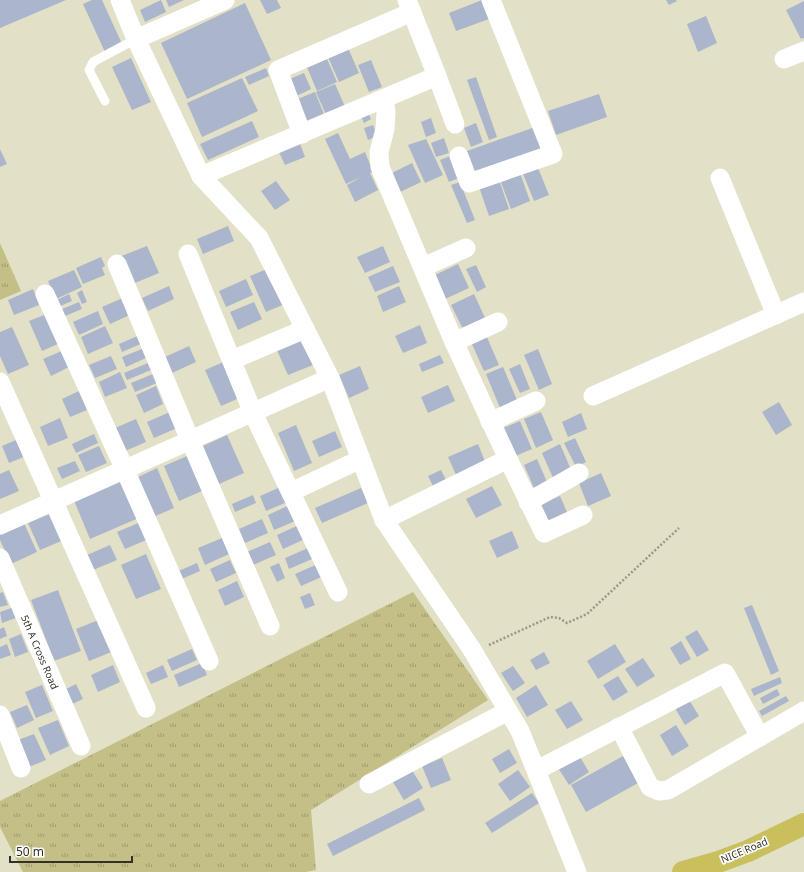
<svg xmlns="http://www.w3.org/2000/svg" width="804" height="872" font-family="'Noto Sans',sans-serif">
  <style>
    .grass { fill: url(#grass-tufts) }
    .building { fill: #abb5cc }
    .lines { fill: none; stroke-linecap: round; stroke-linejoin: round }
    .path { stroke: #9a9885; stroke-width: 2.5; stroke-dasharray: 2 2; stroke-linecap: butt }
    .lane { stroke: #fff; stroke-width: 9 }
    .street { stroke: #fff; stroke-width: 19 }
    .highway { stroke: #c9c05d; stroke-width: 22 }
    .labels { text-anchor: middle; stroke-width: 3.5; stroke-linejoin: round; paint-order: stroke }
    .street-label { font-size: 10px; fill: #323127; stroke: #fff }
  </style>
  <defs>
    <pattern id="grass-tufts" width="24" height="20" patternUnits="userSpaceOnUse"><rect width="24" height="20" fill="#c3bf87"/><path d="M3 7l-1-3M5 7V3M7 7l1-3M15 17l-1-3M17 17v-4M19 17l1-3" fill="none" stroke="#9f9c6e"/></pattern>
  </defs>
  <rect width="100%" height="100%" fill="#e2e0c6"/>
  <!-- grass -->
  <g class="grass">
    <path d="M0,243L21,291L0,300Z"/>
    <path d="M413,592L488,700L311,810L316,870L306,872H23L0,827V801Z"/>
  </g>
  <!-- building -->
  <g class="building">
    <path d="M0,0H66L0,28Z"/>
    <path d="M92,0H102L122,44L105,52L83,4Z"/>
    <path d="M161,0L166,12L145,22L140,10Z"/>
    <path d="M166,0H184L169,7Z"/>
    <path d="M260,0H277L281,8L267,14Z"/>
    <path d="M482,0L489,19L456,31L449,13Z"/>
    <path d="M666,0H676L677,1L669,5Z"/>
    <path d="M804,1V38L801,39L786,10Z"/>
    <path d="M245,3L271,60L187,99L161,43Z"/>
    <path d="M706,16L717,43L698,52L687,24Z"/>
    <path d="M348,48L359,73L339,82L328,57Z"/>
    <path d="M324,52L337,82L317,91L304,60Z"/>
    <path d="M131,58L151,102L132,110L112,67Z"/>
    <path d="M371,60L382,87L369,92L358,65Z"/>
    <path d="M266,68L269,76L249,85L245,77Z"/>
    <path d="M304,73L311,89L294,97L287,80Z"/>
    <path d="M476,77L497,137L489,140L467,80Z"/>
    <path d="M242,78L258,111L202,137L187,103Z"/>
    <path d="M335,84L346,109L327,117L316,92Z"/>
    <path d="M315,92L326,119L307,127L295,100Z"/>
    <path d="M599,94L607,117L556,135L548,111Z"/>
    <path d="M367,110L371,119L364,123L360,114Z"/>
    <path d="M431,118L436,133L426,137L421,122Z"/>
    <path d="M252,121L259,137L208,160L200,144Z"/>
    <path d="M476,123L483,142L471,147L464,128Z"/>
    <path d="M373,125L377,136L368,140L364,128Z"/>
    <path d="M538,126L546,148L472,174L464,152Z"/>
    <path d="M338,133L350,159L365,152L373,172L370,173L378,190L355,202L347,185L361,177L346,184L325,139Z"/>
    <path d="M444,138L449,153L436,157L431,143Z"/>
    <path d="M426,139L443,175L425,183L408,145Z"/>
    <path d="M299,141L305,157L285,165L278,150Z"/>
    <path d="M0,149L7,164L0,167Z"/>
    <path d="M450,156L459,178L449,182L440,160Z"/>
    <path d="M412,163L421,182L396,194L388,175Z"/>
    <path d="M536,163L549,195L534,201L521,169Z"/>
    <path d="M519,170L530,201L511,209L499,177Z"/>
    <path d="M498,177L509,209L489,216L478,184Z"/>
    <path d="M276,181L290,200L275,210L261,191Z"/>
    <path d="M460,182L475,220L467,223L451,185Z"/>
    <path d="M228,226L234,241L203,254L197,239Z"/>
    <path d="M147,246L159,273L130,285L119,257Z"/>
    <path d="M383,246L390,262L365,273L357,257Z"/>
    <path d="M101,257L105,266L102,268L105,275L83,284L76,268Z"/>
    <path d="M458,264L469,288L445,299L435,275Z"/>
    <path d="M476,265L486,287L477,292L466,269Z"/>
    <path d="M393,266L400,282L375,292L368,277Z"/>
    <path d="M272,267L287,303L266,312L250,276Z"/>
    <path d="M74,270L82,287L56,299L48,281Z"/>
    <path d="M246,279L253,295L226,307L219,291Z"/>
    <path d="M169,286L174,299L148,311L142,298Z"/>
    <path d="M399,286L406,302L383,312L377,296Z"/>
    <path d="M33,289L39,305L14,315L8,300Z"/>
    <path d="M82,290L87,302L82,304L77,293Z"/>
    <path d="M69,294L72,301L58,307L55,301Z"/>
    <path d="M474,294L486,320L464,331L451,305Z"/>
    <path d="M125,297L132,314L110,324L102,307Z"/>
    <path d="M79,302L82,309L65,316L62,309Z"/>
    <path d="M254,302L262,319L238,330L230,312Z"/>
    <path d="M98,311L103,324L79,335L73,322Z"/>
    <path d="M47,314L60,343L42,351L29,321Z"/>
    <path d="M420,325L427,343L403,353L395,336Z"/>
    <path d="M105,326L113,343L88,354L81,337Z"/>
    <path d="M12,327L29,365L8,374L0,356V332Z"/>
    <path d="M297,328L313,365L288,375L272,339Z"/>
    <path d="M140,335L143,343L122,352L119,344Z"/>
    <path d="M486,335L499,365L484,371L471,342Z"/>
    <path d="M189,346L196,362L172,373L165,357Z"/>
    <path d="M142,349L146,358L126,367L122,357Z"/>
    <path d="M538,349L552,384L539,390L524,355Z"/>
    <path d="M64,350L71,366L51,376L43,359Z"/>
    <path d="M440,355L444,363L422,372L419,364Z"/>
    <path d="M111,356L117,369L95,378L89,365Z"/>
    <path d="M228,360L244,396L221,406L205,370Z"/>
    <path d="M148,363L151,370L127,380L124,373Z"/>
    <path d="M520,364L530,389L520,393L509,369Z"/>
    <path d="M360,366L369,389L349,398L339,375Z"/>
    <path d="M503,367L517,400L500,408L486,374Z"/>
    <path d="M120,372L127,388L105,397L99,382Z"/>
    <path d="M153,374L157,383L135,392L131,383Z"/>
    <path d="M448,385L455,401L428,413L421,397Z"/>
    <path d="M156,386L163,404L144,413L136,395Z"/>
    <path d="M79,391L87,410L70,417L62,399Z"/>
    <path d="M779,402L792,425L776,435L762,412Z"/>
    <path d="M170,412L177,428L154,438L147,422Z"/>
    <path d="M541,412L553,440L536,448L524,419Z"/>
    <path d="M581,413L587,429L568,437L562,422Z"/>
    <path d="M60,418L68,438L48,446L40,427Z"/>
    <path d="M136,419L146,442L125,451L115,428Z"/>
    <path d="M520,421L532,449L513,457L501,429Z"/>
    <path d="M296,425L312,463L294,471L278,433Z"/>
    <path d="M335,431L342,447L319,457L312,441Z"/>
    <path d="M94,434L98,443L76,453L72,444Z"/>
    <path d="M227,435L244,473L219,484L203,446Z"/>
    <path d="M23,437L31,454L9,463L2,446Z"/>
    <path d="M575,438L586,462L576,467L564,443Z"/>
    <path d="M478,444L486,464L457,477L448,457Z"/>
    <path d="M560,444L572,472L554,480L542,453Z"/>
    <path d="M99,446L107,463L86,472L78,455Z"/>
    <path d="M187,456L202,491L179,501L164,466Z"/>
    <path d="M537,459L547,482L534,488L524,465Z"/>
    <path d="M75,461L80,471L62,479L57,468Z"/>
    <path d="M157,468L174,508L151,518L134,479Z"/>
    <path d="M9,470L19,491L0,499V474Z"/>
    <path d="M441,470L446,480L433,486L428,476Z"/>
    <path d="M601,473L611,496L588,506L579,483Z"/>
    <path d="M124,476L141,517L90,539L73,498Z"/>
    <path d="M285,485L292,500L266,511L260,496Z"/>
    <path d="M492,486L502,505L476,518L466,499Z"/>
    <path d="M361,488L368,503L322,523L315,508Z"/>
    <path d="M253,495L256,503L235,512L232,504Z"/>
    <path d="M560,496L569,517L551,525L541,504Z"/>
    <path d="M294,503L300,519L274,530L268,515Z"/>
    <path d="M54,512L66,539L40,550L28,523Z"/>
    <path d="M262,519L268,533L245,543L239,529Z"/>
    <path d="M143,521L151,538L125,549L117,532Z"/>
    <path d="M24,523L37,552L11,564L0,540V534Z"/>
    <path d="M301,524L307,538L283,549L277,535Z"/>
    <path d="M512,531L519,548L497,558L489,541Z"/>
    <path d="M222,538L229,554L205,565L198,548Z"/>
    <path d="M270,542L276,555L253,565L247,552Z"/>
    <path d="M110,545L117,560L93,570L87,555Z"/>
    <path d="M315,545L319,556L289,569L285,558Z"/>
    <path d="M146,554L161,589L136,599L121,565Z"/>
    <path d="M230,560L236,573L216,582L210,569Z"/>
    <path d="M197,563L200,571L177,581L174,573Z"/>
    <path d="M279,563L285,578L277,582L270,567Z"/>
    <path d="M320,563L326,575L301,586L295,574Z"/>
    <path d="M237,581L244,597L225,606L218,590Z"/>
    <path d="M58,590L81,651L54,661L31,600Z"/>
    <path d="M3,592L8,605L0,607V593Z"/>
    <path d="M310,593L315,605L305,609L300,597Z"/>
    <path d="M752,605L779,671L771,675L744,608Z"/>
    <path d="M17,606L21,616L2,623L0,612Z"/>
    <path d="M101,619L114,651L89,661L76,629Z"/>
    <path d="M4,627L7,636L0,639V629Z"/>
    <path d="M697,630L709,650L697,657L685,637Z"/>
    <path d="M21,634L28,652L15,657L9,639Z"/>
    <path d="M681,641L691,659L680,665L670,648Z"/>
    <path d="M7,644L11,655L0,659V647Z"/>
    <path d="M615,644L626,662L598,679L587,661Z"/>
    <path d="M192,649L197,660L172,671L167,660Z"/>
    <path d="M544,652L550,663L536,670L530,660Z"/>
    <path d="M643,658L655,676L637,687L625,669Z"/>
    <path d="M202,663L207,675L179,687L174,675Z"/>
    <path d="M113,665L120,682L98,692L91,675Z"/>
    <path d="M163,665L168,677L151,684L146,673Z"/>
    <path d="M513,666L525,683L513,691L501,673Z"/>
    <path d="M618,676L628,692L613,701L603,685Z"/>
    <path d="M780,677L782,683L754,696L751,689Z"/>
    <path d="M76,684L83,699L68,706L62,691Z"/>
    <path d="M42,685L53,711L36,718L25,692Z"/>
    <path d="M536,685L548,705L527,717L516,698Z"/>
    <path d="M777,689L780,695L763,704L760,698Z"/>
    <path d="M686,695L699,716L685,725L672,703Z"/>
    <path d="M786,696L789,701L762,716L759,711Z"/>
    <path d="M571,701L583,720L567,729L555,710Z"/>
    <path d="M27,705L34,720L17,728L10,712Z"/>
    <path d="M58,720L69,746L50,755L38,728Z"/>
    <path d="M676,725L689,746L672,756L660,735Z"/>
    <path d="M34,734L46,760L29,767L18,740Z"/>
    <path d="M509,749L517,763L500,773L492,759Z"/>
    <path d="M577,752L589,772L569,785L555,763Z"/>
    <path d="M623,756L638,783L586,812L571,785Z"/>
    <path d="M442,758L451,780L431,788L422,766Z"/>
    <path d="M410,767L423,788L404,800L391,779Z"/>
    <path d="M518,770L530,787L510,801L498,784Z"/>
    <path d="M532,793L539,803L492,833L485,823Z"/>
    <path d="M419,798L425,810L333,856L327,844Z"/>
  </g>
  <g class="lines">
    <!-- path -->
    <path class="path" d="M489,645L550,617L559,618L567,623L587,614L679,528"/>
    <!-- lane -->
    <path class="lane" d="M105,101L89,70L93,62L136,39"/>
    <!-- street -->
    <g class="street">
      <path d="M120,0L136,39L201,176L259,238L305,329L330,378L384,520L471,648L520,731L577,872"/>
      <path d="M136,39L225,0"/>
      <path d="M784,59L804,51"/>
      <path d="M437,76L455,124"/>
      <path d="M384,99L386,112L385,129L379,152L380,167L454,342L508,459L384,520"/>
      <path d="M302,134L278,70L412,12"/>
      <path d="M459,156L469,183L553,154L491,0"/>
      <path d="M201,176L437,76L407,0"/>
      <path d="M720,178L776,315"/>
      <path d="M188,254L253,413L338,592"/>
      <path d="M117,264L190,440L270,626"/>
      <path d="M423,267L466,248"/>
      <path d="M45,294L125,470L209,661"/>
      <path d="M454,342L498,322"/>
      <path d="M232,360L305,329"/>
      <path d="M0,382L146,708"/>
      <path d="M593,396L804,302"/>
      <path d="M490,422L536,401"/>
      <path d="M508,459L544,533L583,515"/>
      <path d="M291,492L361,459"/>
      <path d="M528,502L579,473"/>
      <path d="M0,525L330,378"/>
      <path d="M0,558L81,746"/>
      <path d="M0,715L21,768"/>
      <path d="M619,727L650,787L659,791L668,790L804,711"/>
      <path d="M537,770L725,673L760,737"/>
      <path d="M369,784L508,711"/>
    </g>
    <!-- highway -->
    <path class="highway" d="M683,872L718,862L748,851L804,824"/>
  </g>
  <g class="labels">
    <!-- street labels -->
    <g class="street-label">
      <text transform="translate(40 652) rotate(67)" y="4">5th A Cross Road</text>
      <text transform="translate(744 850) rotate(-23)" y="4">NICE Road</text>
    </g>
  </g>
  <!-- scale -->
  <path d="M10 856v6h122v-6" fill="none" stroke="#323127" stroke-width="2"/>
  <text x="16" y="856" font-size="12" fill="#323127" stroke="#ffffff" stroke-width="3" paint-order="stroke">50 m</text>
</svg>
